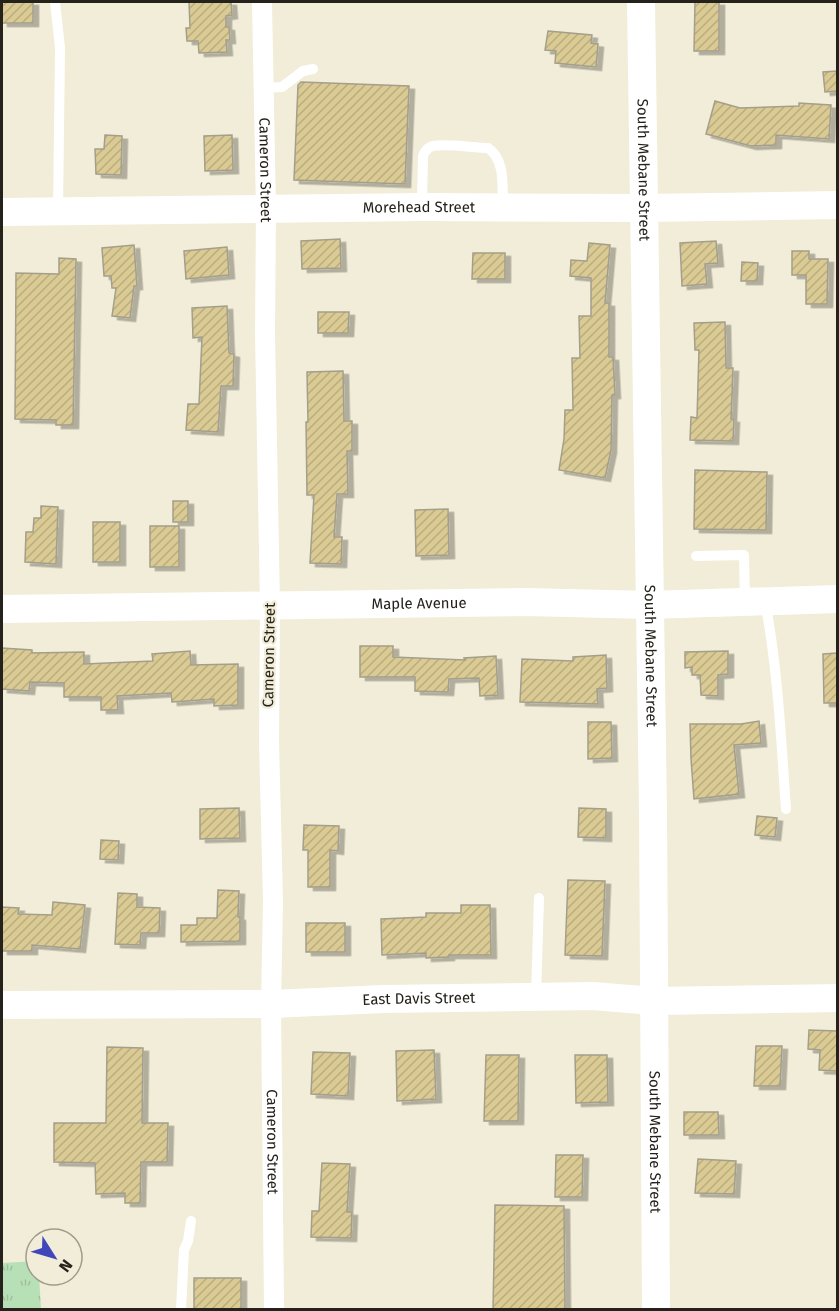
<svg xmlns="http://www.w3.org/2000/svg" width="839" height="1311" font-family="'Fira Sans',sans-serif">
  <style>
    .park { fill: url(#park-tufts) }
    .building { fill: url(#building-hatch); stroke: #a49f8c; stroke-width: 1.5; filter: url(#shadow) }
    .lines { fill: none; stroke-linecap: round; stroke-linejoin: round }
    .lane { stroke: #fff; stroke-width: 10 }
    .street { stroke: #fff; stroke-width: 20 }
    .secondary { stroke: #fff; stroke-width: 28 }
    .labels { text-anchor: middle; stroke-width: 4.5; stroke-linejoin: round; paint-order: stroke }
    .street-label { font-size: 15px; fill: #24221a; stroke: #f2edd8 }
  </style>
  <defs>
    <pattern id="park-tufts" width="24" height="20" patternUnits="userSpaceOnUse" patternTransform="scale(1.5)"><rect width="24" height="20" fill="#b8e0b6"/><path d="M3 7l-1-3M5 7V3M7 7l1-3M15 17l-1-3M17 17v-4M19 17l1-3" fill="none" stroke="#9ec09c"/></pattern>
    <pattern id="building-hatch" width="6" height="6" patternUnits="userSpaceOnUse" patternTransform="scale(1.5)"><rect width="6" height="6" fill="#daca93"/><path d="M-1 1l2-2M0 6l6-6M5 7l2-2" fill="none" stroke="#bbad7e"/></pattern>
    <filter id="shadow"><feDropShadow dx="5.5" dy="3.5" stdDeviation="0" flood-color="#0004"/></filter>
  </defs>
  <rect width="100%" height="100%" fill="#f2edd8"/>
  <!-- park -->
  <path class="park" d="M36,1261V1275H39L41,1309H2V1263Z"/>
  <!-- building -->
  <g class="building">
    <rect x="2" y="2" width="31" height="21"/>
    <path d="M189,2H231L232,15L226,16V27H229L230,40H226L227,52L199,53L198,41H187L186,28H190Z"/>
    <path d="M695,2H719V51H694Z"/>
    <path d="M548,31L592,35L591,43L598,44L596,67L555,63L556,51L545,50Z"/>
    <path d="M837,71V91L825,92L823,72Z"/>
    <path d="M301,82L409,86L405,184L294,180L298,85Z"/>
    <path d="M715,101L740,108L799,106V103L831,105L829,139L776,135V145L751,146L706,134Z"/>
    <path d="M105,135L122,136L121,175L96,174L95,149H104Z"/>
    <path d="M232,135L233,170L205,171L204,136Z"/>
    <path d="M340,239L341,268L302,269L301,241Z"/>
    <path d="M716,241L718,263L705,264L707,284L682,286L680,243Z"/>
    <path d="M589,243L610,245L605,303H609V357H613L615,395H612L611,450L605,478L559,470L564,439L565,410H573L572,358H580L579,316H591V278L570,276L571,260L587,261Z"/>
    <path d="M134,245L137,286H134L130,318L112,316L116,288H112L111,276H104L102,248Z"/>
    <path d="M227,247L229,275L186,279L184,251Z"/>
    <path d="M792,251H809V259H828L827,304H806V275H792Z"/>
    <path d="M473,253H505V279H472Z"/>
    <path d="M59,258L76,259L73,425H56V420L15,419L16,273L59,274Z"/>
    <path d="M742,262L758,263L757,281H741Z"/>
    <path d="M227,306L229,353L234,354L233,386H221L218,432L186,430L188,404H199L202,337L193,338L192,308Z"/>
    <path d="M318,312H349L348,333H318Z"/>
    <path d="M725,322L726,368H733L731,419H734L733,441L690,440L691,417L697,418L699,350H695L694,323Z"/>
    <path d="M343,371L344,421H352V451H347L348,494H337L334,537H342L341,564L310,563L314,495H307L306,422H308L307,372Z"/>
    <path d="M695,470L767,472L766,530L694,529Z"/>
    <rect x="173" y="501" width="15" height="21"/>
    <path d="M41,506L58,507L56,564L25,562L26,532H33L34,518H41Z"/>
    <path d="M448,509L449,555L416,556L415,510Z"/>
    <rect x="93" y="522" width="27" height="40"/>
    <rect x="150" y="526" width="29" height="41"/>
    <path d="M360,646H393V657L465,660L464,658L496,656L498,695L480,696L479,678L449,679L448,692L415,691V677H360Z"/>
    <path d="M2,648L32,650V653L84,652V664L153,661L152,654L190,651L191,665L238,664V705L214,706V699L172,702L171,693L117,696L118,710H101V697H64V683L30,682L29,691L2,689Z"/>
    <path d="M728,651V674L718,675V696L701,695L700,675H692V667L685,668V652Z"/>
    <path d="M837,653V703H824L823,654Z"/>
    <path d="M606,655L607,688L597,689L598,704L520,702L522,659L573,661V657Z"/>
    <path d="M759,721L761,743L734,745L739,794L694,799L691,759L690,724H741Z"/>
    <path d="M588,722H611L612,758L588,759Z"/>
    <path d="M239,808L240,838L200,839V809Z"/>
    <path d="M579,808L606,809V838L578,837Z"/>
    <path d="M757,816L777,818L775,837L755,835Z"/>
    <path d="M304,825L339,826L338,851L330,850V887H308V850H303Z"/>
    <path d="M101,840L119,841L118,860L100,859Z"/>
    <path d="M568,880L605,881L602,956L565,955Z"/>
    <path d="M218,890L239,891L238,917H240V941L181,942V925H197V918H217Z"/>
    <path d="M118,893L137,894V907L160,908L159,933H141L140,945L115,944Z"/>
    <path d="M53,902L85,905L80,949L32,945V951H2V907L19,908L18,914L52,915Z"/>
    <path d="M461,905H490L491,955H449V957L426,958V953L382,955L381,919L426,917V913H461Z"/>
    <rect x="306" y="923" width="39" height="29"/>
    <path d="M809,1030L837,1031V1071L819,1070L820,1050L808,1049Z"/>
    <path d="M756,1046H782L780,1086H754Z"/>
    <path d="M107,1047L143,1048L142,1123H168L167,1162H141L140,1203H125V1193L96,1194L95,1163L54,1162V1123H106Z"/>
    <path d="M434,1050L436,1099L397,1101L396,1051Z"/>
    <path d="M313,1052L350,1053L348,1096L311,1094Z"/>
    <path d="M486,1055H519L518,1121H484Z"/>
    <path d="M575,1055H607L608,1102L576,1103Z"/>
    <path d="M684,1112H718L719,1135H684Z"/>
    <path d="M556,1155H583L582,1197H555Z"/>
    <path d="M698,1159L736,1161L734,1194L695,1193Z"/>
    <path d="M322,1163L350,1164L347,1212H352L351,1238L311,1237L312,1211H319Z"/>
    <path d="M495,1205L564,1206L565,1310H493Z"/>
    <rect x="194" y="1278" width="47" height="32"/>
  </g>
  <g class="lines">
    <!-- lane -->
    <g class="lane">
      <path d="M55,2L60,48L58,211"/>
      <path d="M263,88L282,87L303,71L313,69"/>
      <path d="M422,205L423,156C425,151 428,147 433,146C446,143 474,148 488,148C506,160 502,188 503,207"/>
      <path d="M696,556L744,555L745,602"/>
      <path d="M765,601C778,670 781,739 786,809"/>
      <path d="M536,996L539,898"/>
      <path d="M181,1310L184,1250L188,1241L191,1221"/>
    </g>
    <!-- street -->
    <path class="street" id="s1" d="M262,2L266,210L265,334L270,606L269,741L273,901L271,1004L274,1310"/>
    <!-- secondary -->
    <g class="secondary">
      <path id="s2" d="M641,2L653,811L656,1310"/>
      <path id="s3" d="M2,212L422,207L643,208L838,205"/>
      <path id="s4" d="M2,609L526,602L649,605L838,599"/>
      <path id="s5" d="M2,1005L271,1004L384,999L593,996L654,1001L838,998"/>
    </g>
  </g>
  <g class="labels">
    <!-- street labels -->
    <g class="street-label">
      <text dy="5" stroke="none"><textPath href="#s1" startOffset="168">Cameron Street</textPath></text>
      <text dy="5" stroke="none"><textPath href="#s2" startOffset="168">South Mebane Street</textPath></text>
      <text dy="5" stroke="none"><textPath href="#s3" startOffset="417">Morehead Street</textPath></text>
      <text dy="5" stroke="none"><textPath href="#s4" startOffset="417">Maple Avenue</textPath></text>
      <text transform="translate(269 655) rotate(-89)" y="5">Cameron Street</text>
      <text dy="5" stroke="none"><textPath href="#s2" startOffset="654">South Mebane Street</textPath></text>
      <text dy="5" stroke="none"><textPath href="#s5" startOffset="417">East Davis Street</textPath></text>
      <text dy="5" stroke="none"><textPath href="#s1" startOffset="1140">Cameron Street</textPath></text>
      <text dy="5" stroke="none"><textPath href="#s2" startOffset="1140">South Mebane Street</textPath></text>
    </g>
  </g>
  <!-- border -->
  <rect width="839" height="1311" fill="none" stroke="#24221a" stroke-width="6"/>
  <!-- north arrow -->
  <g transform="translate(54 1257) rotate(127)"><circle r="28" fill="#f2edd8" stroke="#a09c8c" stroke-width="1.5"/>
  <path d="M0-4.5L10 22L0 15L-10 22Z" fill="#4047bb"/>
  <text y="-9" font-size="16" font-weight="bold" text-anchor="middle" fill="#24221a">N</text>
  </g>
</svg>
